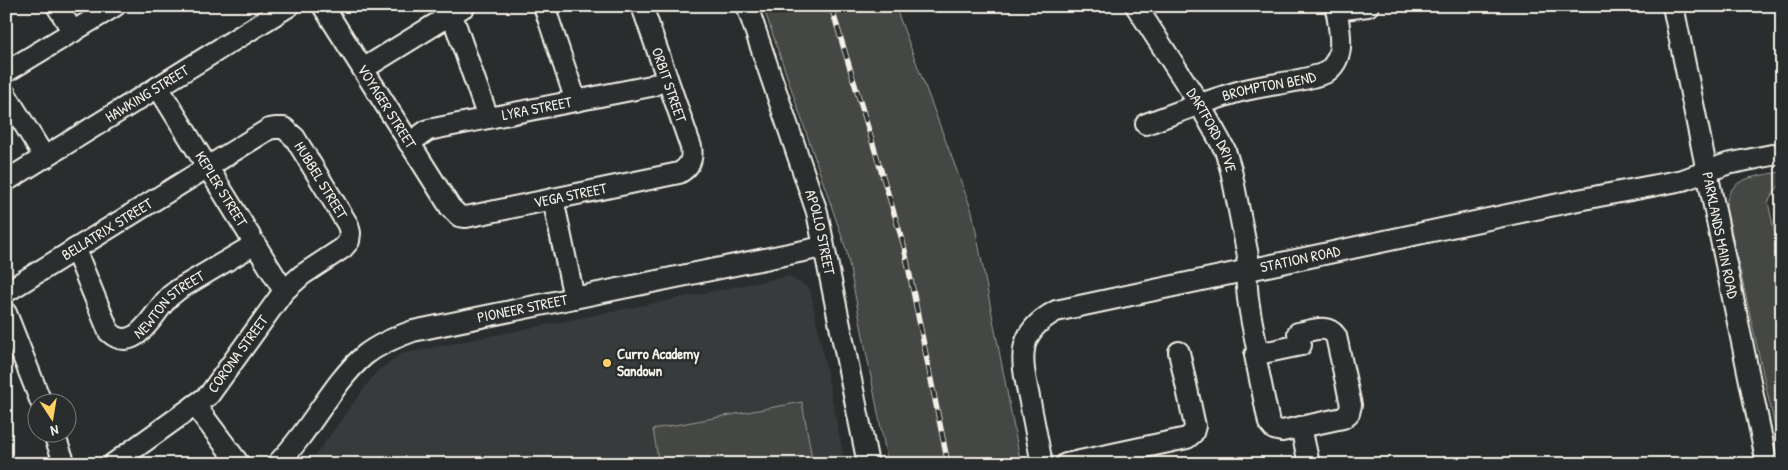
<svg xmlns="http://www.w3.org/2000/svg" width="1788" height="470" font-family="'Patrick Hand',sans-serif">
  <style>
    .built { fill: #373a3a }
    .green { fill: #444645; stroke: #9c9c96 }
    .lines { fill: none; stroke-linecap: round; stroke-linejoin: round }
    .minor-casing { stroke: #f4f1e8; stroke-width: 24 }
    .minor { stroke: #2a2d2e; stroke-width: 20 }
    .rail-casing { stroke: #f4f1e8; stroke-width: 5.5 }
    .rail { stroke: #2a2d2e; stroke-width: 4; stroke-dasharray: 11; stroke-linecap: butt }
    .poi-dot { fill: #ffd166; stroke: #2a2d2e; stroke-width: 2 }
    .labels { text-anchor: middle; stroke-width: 5; stroke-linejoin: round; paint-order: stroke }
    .street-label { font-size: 15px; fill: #f4f1e8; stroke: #2a2d2e }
    .poi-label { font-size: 15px; font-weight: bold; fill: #f4f1e8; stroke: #2a2d2e; text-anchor: start }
  </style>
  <rect width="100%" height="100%" fill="#2a2d2e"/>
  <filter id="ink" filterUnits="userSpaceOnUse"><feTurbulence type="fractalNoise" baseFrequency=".02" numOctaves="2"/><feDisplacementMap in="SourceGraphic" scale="10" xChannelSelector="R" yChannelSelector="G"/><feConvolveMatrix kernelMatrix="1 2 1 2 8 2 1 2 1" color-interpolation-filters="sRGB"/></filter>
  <g filter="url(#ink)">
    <!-- built -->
    <path class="built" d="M789,276L810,289L845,464H309L376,372L401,354Z"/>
    <!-- green -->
    <g class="green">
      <path d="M763,6H895L972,211L1021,464H888L846,249Z"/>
      <path d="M1780,172L1782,174V181L1768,202L1782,268V459L1726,207C1728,176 1756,177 1780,172Z"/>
      <path d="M802,402L813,464H659L653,429Z"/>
    </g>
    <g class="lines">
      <defs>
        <g id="minor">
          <path d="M57,6L73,32"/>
          <path id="s1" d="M323,6L450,207L459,216L466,217L679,173C690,167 693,159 691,147L642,6"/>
          <path d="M544,6L576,101"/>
          <path id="s2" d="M747,6L817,212L868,464"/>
          <path id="s3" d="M1136,6L1200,105L1225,150L1231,170L1248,256C1243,289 1252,321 1258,354L1255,355L1269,423L1274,429L1282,431L1343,418L1349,413L1351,405L1336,336C1327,323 1311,331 1298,333L1301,345L1258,354"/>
          <path id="s4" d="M1673,6L1767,464"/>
          <path d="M1336,10L1368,6"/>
          <path d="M452,15L488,118"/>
          <path d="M363,69L465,6"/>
          <path d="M6,72L115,6"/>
          <path id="s5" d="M158,87L284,291"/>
          <path d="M6,95L45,158"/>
          <path id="s6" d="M1146,124C1175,113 1204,102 1234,93C1263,84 1295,84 1325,73C1348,58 1339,30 1336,6"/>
          <path id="s7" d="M409,143L428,130L651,86L667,79"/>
          <path id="s8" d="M6,181L289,6"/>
          <path d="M553,199L574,298"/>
          <path id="s9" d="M75,249L109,332C136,356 154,311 170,296C173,294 176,291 179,289L255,244"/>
          <path id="s10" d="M6,292L269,129L275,128H284L295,138L348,225L350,233L349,241L343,248L302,275L284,291L209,395L113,464"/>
          <path d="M6,313L41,402"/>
          <path d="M195,405L239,464"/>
          <path d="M1301,427L1309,464"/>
          <path d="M53,432L65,464"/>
          <path id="s11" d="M277,464C310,432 331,384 365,355C379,344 396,337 413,331L823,247"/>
          <path id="s12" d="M1042,464C1038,443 1034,423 1030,402C1022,362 1013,334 1056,311L1578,200L1683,180L1727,164L1782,153"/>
          <path d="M1066,464L1187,438L1193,433L1195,426L1179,352"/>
        </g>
      </defs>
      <!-- minor casing -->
      <use href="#minor" class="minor-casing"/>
      <!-- minor -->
      <use href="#minor" class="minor"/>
      <defs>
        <path id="rail" d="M831,6L904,246L948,464"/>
      </defs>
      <!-- rail casing -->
      <use href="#rail" class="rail-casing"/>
      <!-- rail -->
      <use href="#rail" class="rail"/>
    </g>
  </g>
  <!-- markers -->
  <circle class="poi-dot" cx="607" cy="363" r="5"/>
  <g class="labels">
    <!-- street labels -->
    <g class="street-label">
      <text transform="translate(669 85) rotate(71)" y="5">ORBIT STREET</text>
      <text dy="5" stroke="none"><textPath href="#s6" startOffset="129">BROMPTON BEND</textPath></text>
      <text dy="5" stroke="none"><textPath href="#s8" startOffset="166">HAWKING STREET</textPath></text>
      <text dy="5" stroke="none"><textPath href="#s1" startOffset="119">VOYAGER STREET</textPath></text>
      <text dy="5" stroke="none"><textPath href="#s7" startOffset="134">LYRA STREET</textPath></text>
      <text dy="5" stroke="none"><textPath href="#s3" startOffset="146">DARTFORD DRIVE</textPath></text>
      <text dy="5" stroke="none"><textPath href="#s10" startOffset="389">HUBBEL STREET</textPath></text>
      <text dy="5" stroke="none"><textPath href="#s5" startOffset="120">KEPLER STREET</textPath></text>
      <text dy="5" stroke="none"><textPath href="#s1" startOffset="364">VEGA STREET</textPath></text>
      <text dy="5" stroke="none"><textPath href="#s10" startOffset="119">BELLATRIX STREET</textPath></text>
      <text dy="5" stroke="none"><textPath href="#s2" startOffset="238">APOLLO STREET</textPath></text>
      <text dy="5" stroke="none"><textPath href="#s4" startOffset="234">PARKLANDS MAIN ROAD</textPath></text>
      <text dy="5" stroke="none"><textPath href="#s12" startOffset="418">STATION ROAD</textPath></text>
      <text dy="5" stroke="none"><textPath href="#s9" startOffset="165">NEWTON STREET</textPath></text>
      <text dy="5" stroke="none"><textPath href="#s11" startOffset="306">PIONEER STREET</textPath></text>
      <text transform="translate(238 354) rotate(-54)" y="5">CORONA STREET</text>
    </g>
    <!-- poi labels -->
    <g class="poi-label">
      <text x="617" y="359">Curro Academy<tspan x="617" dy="17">Sandown</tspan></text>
    </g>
  </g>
  <!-- margin -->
  <rect width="1788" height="470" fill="none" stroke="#2a2d2e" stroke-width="25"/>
  <rect x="12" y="12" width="1763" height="445" fill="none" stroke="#f4f1e8" stroke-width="2" filter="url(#ink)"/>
  <!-- north arrow -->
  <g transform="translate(52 418) rotate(168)"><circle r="24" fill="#2a2d2e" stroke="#7b7b78"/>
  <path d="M0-4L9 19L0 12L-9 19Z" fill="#ffd166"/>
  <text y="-8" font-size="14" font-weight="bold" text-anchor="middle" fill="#f4f1e8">N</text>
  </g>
</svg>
